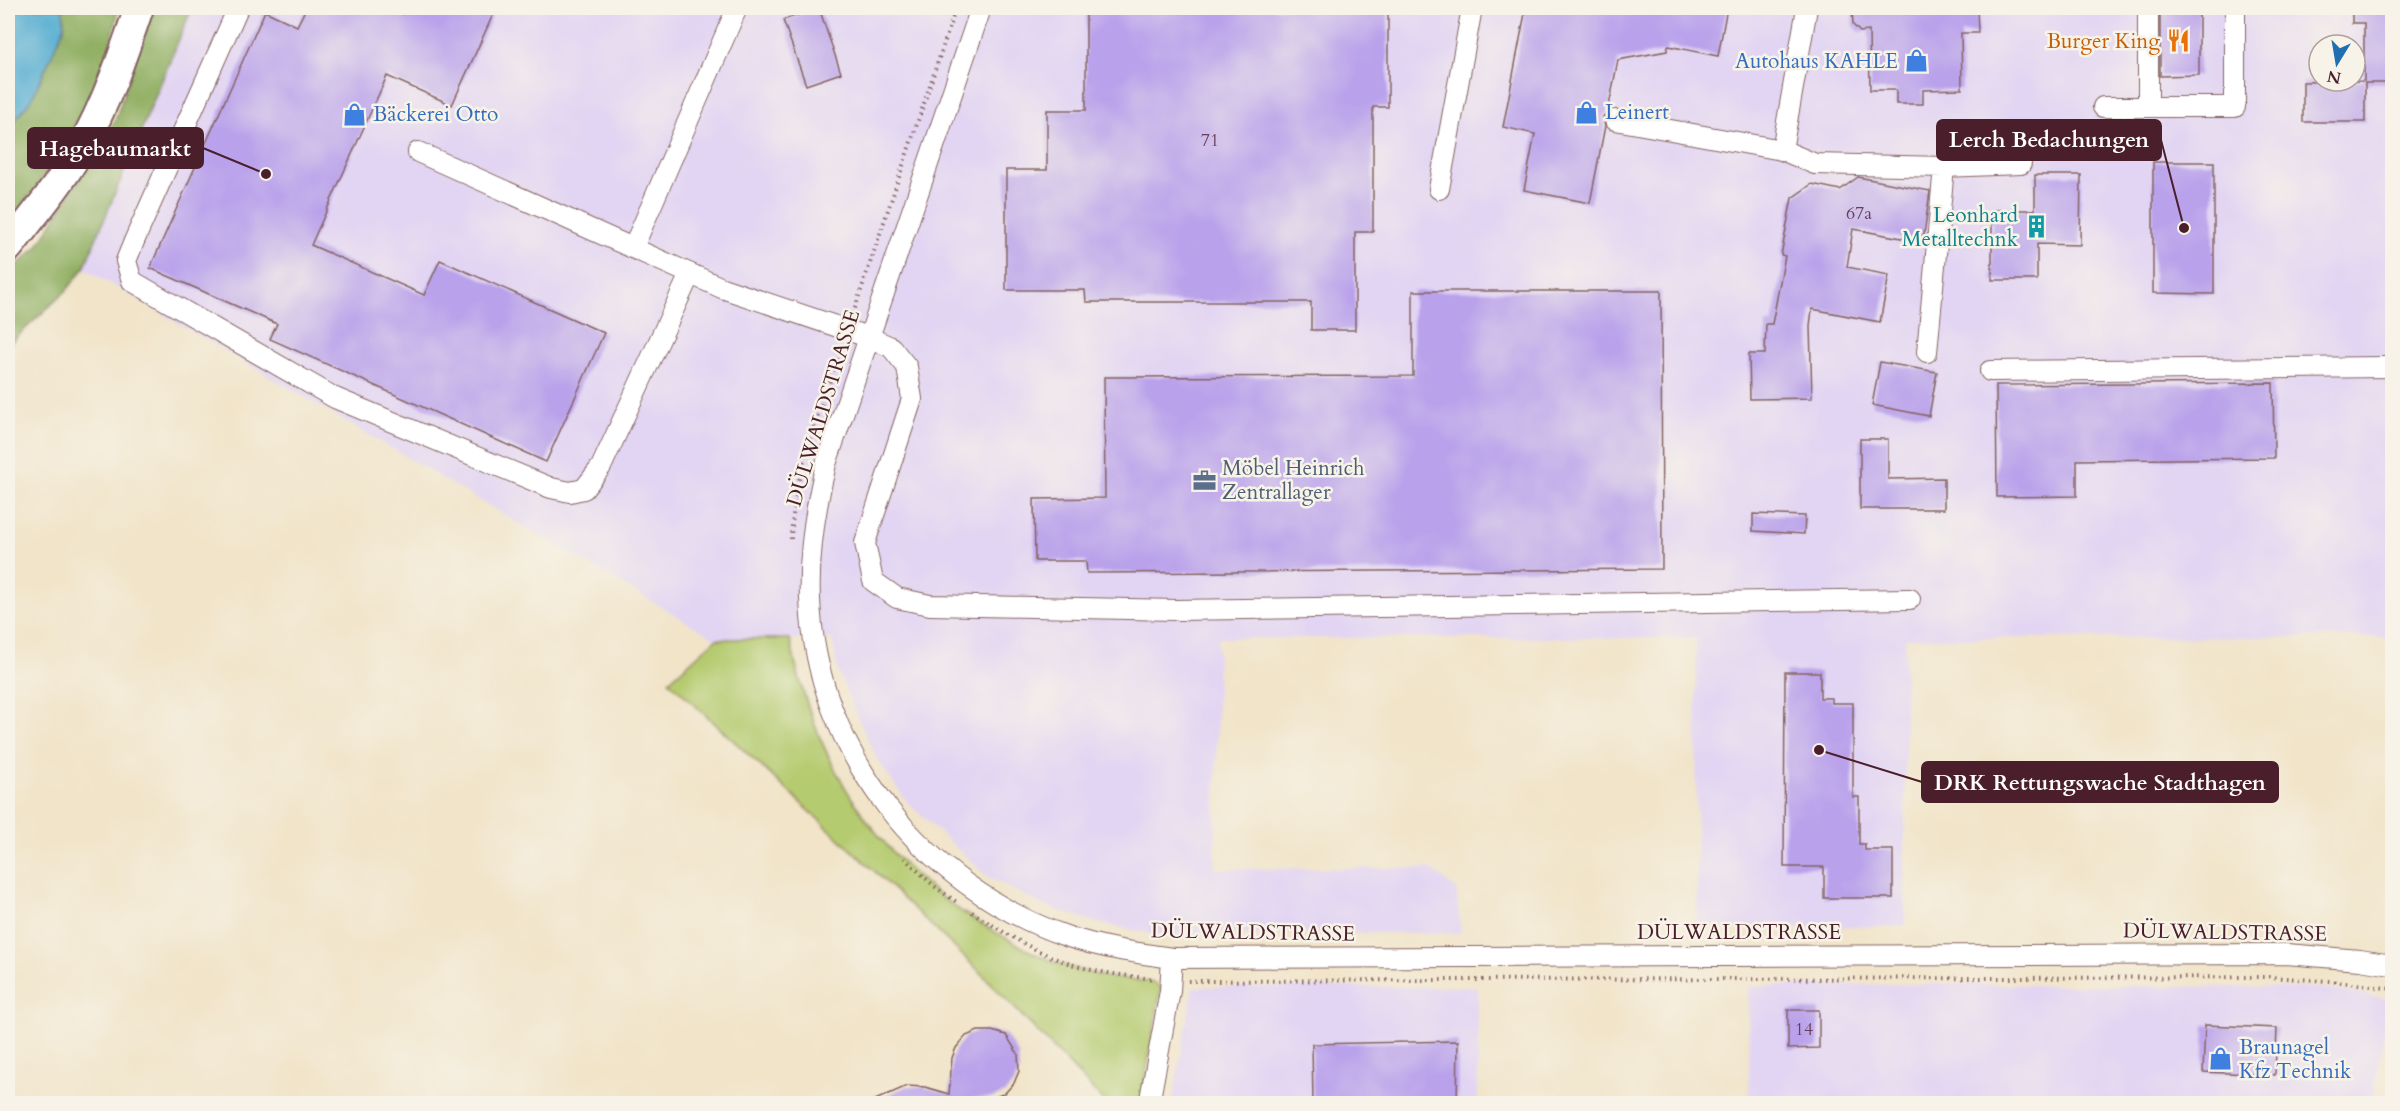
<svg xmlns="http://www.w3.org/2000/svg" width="2400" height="1111" font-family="Cardo,serif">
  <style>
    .built { fill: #e2d4f3; fill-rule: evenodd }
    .green { fill: #b5cb6f; stroke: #80754d; stroke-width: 1.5 }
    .forest { fill: #90af62; stroke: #6d6746; stroke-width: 1.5 }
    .water { fill: #55add2; stroke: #50667e; stroke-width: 1.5 }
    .building { fill: #b9a1eb }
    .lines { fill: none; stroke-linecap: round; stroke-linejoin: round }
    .minor-casing { stroke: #846462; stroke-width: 22 }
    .highway-casing { stroke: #846462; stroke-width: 32 }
    .path { stroke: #846462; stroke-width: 4; stroke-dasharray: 1.5 4.5; stroke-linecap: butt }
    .minor { stroke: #fff; stroke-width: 20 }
    .highway { stroke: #fff; stroke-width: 28 }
    .labels { text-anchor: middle; stroke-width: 5; stroke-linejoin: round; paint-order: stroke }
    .number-label { font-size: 18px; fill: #66405b }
    .food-label { font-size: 21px; fill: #c56008; stroke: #f7f3e8; text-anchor: end }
    .shop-label { font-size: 21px; fill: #366cbe; stroke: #f7f3e8; text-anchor: start }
    .culture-label { font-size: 21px; fill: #0d838f; stroke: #f7f3e8; text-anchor: end }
    .street-label { font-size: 21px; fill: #4a1f2b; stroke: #f7f3e8 }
    .service-label { font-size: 21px; fill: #4e5e75; stroke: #f7f3e8; text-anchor: start }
    .leader { fill: none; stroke: #4a1f2b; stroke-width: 2 }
    .callout-dot { fill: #4a1f2b; stroke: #f7f3e8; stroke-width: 2 }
    .callout { fill: #4a1f2b; stroke: #4a1f2b; stroke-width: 2 }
    .callout-label { font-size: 22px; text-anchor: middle; font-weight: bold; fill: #fff }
  </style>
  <rect width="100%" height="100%" fill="#f7f3e8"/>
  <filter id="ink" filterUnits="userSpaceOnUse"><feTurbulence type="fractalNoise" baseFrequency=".0167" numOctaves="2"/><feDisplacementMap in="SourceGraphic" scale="12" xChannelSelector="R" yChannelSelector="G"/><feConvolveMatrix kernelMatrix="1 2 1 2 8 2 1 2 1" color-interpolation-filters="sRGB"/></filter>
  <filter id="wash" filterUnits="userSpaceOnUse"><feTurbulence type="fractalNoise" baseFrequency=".008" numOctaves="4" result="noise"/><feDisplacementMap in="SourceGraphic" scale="24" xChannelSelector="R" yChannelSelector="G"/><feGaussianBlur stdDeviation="1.35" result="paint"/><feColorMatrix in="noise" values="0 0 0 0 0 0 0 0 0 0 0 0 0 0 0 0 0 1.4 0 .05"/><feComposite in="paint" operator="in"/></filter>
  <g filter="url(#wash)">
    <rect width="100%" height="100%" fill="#f1e4c9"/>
    <!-- built -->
    <g class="built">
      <path d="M192,8H2392V637L1905,638V926L1697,928L1696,638H1218L1215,869L1429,868L1456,889L1461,933H1149L1098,923L1042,905L987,876L907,802L878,761L855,712L838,671L832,639H716L84,268ZM2319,45H2355V81H2319Z"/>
      <path d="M1945,984L2324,988L2389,999L2373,1103L1749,1104L1748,986Z"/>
      <path d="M1193,987H1478V1103L1172,1104Z"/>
    </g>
    <!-- green -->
    <path class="green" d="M716,639H790C813,757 874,859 978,922C999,934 1020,947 1042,957C1063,966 1085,972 1107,977C1123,980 1147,978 1161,987L1141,1103H1106L978,970L870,867L669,681Z"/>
    <!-- forest -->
    <g class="forest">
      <path d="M63,8H119C104,88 58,161 8,224V129L31,100L64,28Z"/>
      <path d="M152,8H192L84,268L67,290L8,345V273L38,246L115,121Z"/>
    </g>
    <!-- water -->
    <path class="water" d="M8,8H63L64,28L31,100L8,129Z"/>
    <g id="blocks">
      <!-- building -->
      <g class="building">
        <path d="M306,8H389L403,14L406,8H496L452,105L387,76L311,245L424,295L440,260L604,333L546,462L270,339L277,324L150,268L265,11L297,26Z"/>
        <path d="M819,8L841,73L806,85L783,20Z"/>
        <path d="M1086,8H1388V107H1373V232H1355V330H1311V302H1086L1085,290H1006V170H1047V110H1086Z"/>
        <path d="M1526,8H1727L1718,56L1668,46L1667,51L1618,60L1608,111L1603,117L1605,126L1590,203L1524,190L1535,134L1503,127Z"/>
        <path d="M1852,8H1977L1978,33H1961L1962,89L1923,90V104H1896V90H1870L1869,31L1860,32L1853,25Z"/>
        <path d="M2160,8H2199V75L2160,76Z"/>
        <path d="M2352,8H2392V83H2365V122H2303V82L2364,81V23H2352Z"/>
        <path d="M2153,162H2214V294L2153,293Z"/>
        <path d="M2035,175H2081L2080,245L2037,244V280H1992V210H2035Z"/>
        <path d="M1858,177L1930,191L1923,242L1853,229L1847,267L1889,275L1880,322L1812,309L1810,326L1812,398L1750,399L1749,354H1765L1766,324H1772L1785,256L1781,255L1792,198L1812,184L1840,190Z"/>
        <path d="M1413,291H1661L1662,569L1087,573L1086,561H1035L1034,499L1105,498L1104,377L1413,376Z"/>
        <path d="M1880,362L1937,372L1929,416L1872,405Z"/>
        <path d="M2273,383L2274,458L2077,460V496L1997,497L1996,385Z"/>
        <path d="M1860,439H1888V479L1944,478V509H1860Z"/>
        <path d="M1753,514L1805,516L1804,534L1753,531Z"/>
        <path d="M1785,672H1820V698H1832V703H1853V797H1859V844H1865V850H1893V898H1824V867H1784Z"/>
        <path d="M1788,1010H1819V1048L1788,1049Z"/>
        <path d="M2205,1025L2277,1028L2275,1075L2203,1072Z"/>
        <path d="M978,1031H992L1006,1035L1018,1054L1019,1071L1014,1083L1005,1093L993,1098L966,1099V1104H866L907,1086L925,1087L949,1094L952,1058L956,1048L966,1036Z"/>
        <path d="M1458,1041L1457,1104H1313L1312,1044Z"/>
      </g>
    </g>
  </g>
  <g filter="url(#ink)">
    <use href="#blocks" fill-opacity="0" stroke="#846462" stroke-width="1.5"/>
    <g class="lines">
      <defs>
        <g id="minor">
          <path d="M238,8L135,239L126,261L132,281L335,398L551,488L570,492L584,489L601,467L690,274"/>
          <path d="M981,8L826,464C815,509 808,552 810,599C815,751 924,887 1066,936C1101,948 1136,953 1172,958L2286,954L2360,960L2392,965"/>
          <path d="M2148,8V107"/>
          <path d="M2103,107H2235V8"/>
          <path d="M1615,120L1782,150L1807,8"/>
          <path d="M1782,150L1815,164L1944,167L1927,352"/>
          <path d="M418,152L722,288L868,337L891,347L907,367L912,399L865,543L873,581L897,598L930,605L1176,610L1910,599"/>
          <path d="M1944,167L2021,164"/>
          <path d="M1439,189L1472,8"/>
          <path d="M633,248L737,8"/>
          <path d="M1990,371L2392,367"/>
          <path d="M1149,1104L1170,991L1172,958"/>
        </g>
        <path id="highway" d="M8,248C33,216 61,183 81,148C106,104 123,55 139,8"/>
      </defs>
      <!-- minor casing -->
      <use href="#minor" class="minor-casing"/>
      <!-- highway casing -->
      <use href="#highway" class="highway-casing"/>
      <!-- path -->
      <g class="path">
        <path d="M853,314L956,8"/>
        <path d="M791,539C794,471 820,410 842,347"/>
        <path d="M904,858L934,886L958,903"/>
        <path d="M972,912C1007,935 1043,957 1084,968C1107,974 1130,976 1154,979"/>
        <path d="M1188,981L2271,977L2342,982L2392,989"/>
      </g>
      <!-- minor -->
      <use href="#minor" class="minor"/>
      <!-- highway -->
      <use href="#highway" class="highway"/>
    </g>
  </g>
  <!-- icons -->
  <defs>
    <symbol id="restaurant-bare" viewBox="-9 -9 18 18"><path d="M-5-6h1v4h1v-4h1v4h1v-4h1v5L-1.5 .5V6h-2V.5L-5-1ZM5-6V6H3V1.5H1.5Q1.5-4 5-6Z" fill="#e8710a" stroke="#f7f3e8" stroke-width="2.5" paint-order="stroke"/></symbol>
    <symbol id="shop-bare" viewBox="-9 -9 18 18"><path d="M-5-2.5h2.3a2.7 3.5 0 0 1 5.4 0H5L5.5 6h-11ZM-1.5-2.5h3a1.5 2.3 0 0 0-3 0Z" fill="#3f7fe0" stroke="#f7f3e8" stroke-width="2.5" paint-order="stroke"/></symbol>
    <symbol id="building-bare" viewBox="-9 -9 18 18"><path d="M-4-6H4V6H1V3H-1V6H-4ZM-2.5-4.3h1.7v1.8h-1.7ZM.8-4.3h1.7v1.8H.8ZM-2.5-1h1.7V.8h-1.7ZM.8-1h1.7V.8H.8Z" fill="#0f9aa8" stroke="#f7f3e8" stroke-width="2.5" paint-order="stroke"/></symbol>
    <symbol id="office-bare" viewBox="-9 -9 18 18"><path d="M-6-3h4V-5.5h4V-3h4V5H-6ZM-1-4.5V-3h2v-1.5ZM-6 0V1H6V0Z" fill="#5c6f8a" stroke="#f7f3e8" stroke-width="2.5" paint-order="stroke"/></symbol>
  </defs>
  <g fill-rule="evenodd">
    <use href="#restaurant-bare" x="2162" y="24" width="33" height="33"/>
    <use href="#shop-bare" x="1900" y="44" width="33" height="33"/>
    <use href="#shop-bare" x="1570" y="96" width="33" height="33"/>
    <use href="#shop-bare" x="338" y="98" width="33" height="33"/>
    <use href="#building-bare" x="2020" y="210" width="33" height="33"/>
    <use href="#office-bare" x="1188" y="464" width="33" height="33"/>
    <use href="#shop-bare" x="2204" y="1042" width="33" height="33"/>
  </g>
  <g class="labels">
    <!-- number labels -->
    <g class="number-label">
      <text x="1210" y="146">71</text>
      <text x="1859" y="219">67a</text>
      <text x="1804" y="1035">14</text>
    </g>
    <!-- food labels -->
    <g class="food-label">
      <text x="2160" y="48">Burger King</text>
    </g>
    <!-- shop labels -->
    <g class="shop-label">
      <text x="1898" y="68" text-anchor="end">Autohaus KAHLE</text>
      <text x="1605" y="119">Leinert</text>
      <text x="373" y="121">Bäckerei Otto</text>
      <text x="2239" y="1054">Braunagel<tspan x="2239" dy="24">Kfz Technik</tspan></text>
    </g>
    <!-- culture labels -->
    <g class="culture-label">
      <text x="2018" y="222">Leonhard<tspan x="2018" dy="24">Metalltechnk</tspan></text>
    </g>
    <!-- street labels -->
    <g class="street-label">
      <text transform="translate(823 408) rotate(-73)" y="7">DÜLWALDSTRASSE</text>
      <text transform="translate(1253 932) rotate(1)" y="7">DÜLWALDSTRASSE</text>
      <text x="1739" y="939">DÜLWALDSTRASSE</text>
      <text transform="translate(2225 932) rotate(1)" y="7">DÜLWALDSTRASSE</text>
    </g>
    <!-- service labels -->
    <g class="service-label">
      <text x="1222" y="475">Möbel Heinrich<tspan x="1222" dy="24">Zentrallager</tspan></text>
    </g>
  </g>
  <!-- callouts -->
  <path class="leader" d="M2184 228L2161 140M266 174L203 148M1819 750L1922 782"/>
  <g class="callout-dot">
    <circle cx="2184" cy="228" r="6"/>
    <circle cx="266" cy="174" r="6"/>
    <circle cx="1819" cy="750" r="6"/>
  </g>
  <g class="callout">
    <rect x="1937" y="120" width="224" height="40" rx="6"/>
    <rect x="28" y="128" width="175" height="40" rx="6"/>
    <rect x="1922" y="762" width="356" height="40" rx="6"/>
  </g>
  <g class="callout-label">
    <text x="2049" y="147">Lerch Bedachungen</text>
    <text x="115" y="156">Hagebaumarkt</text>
    <text x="2100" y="790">DRK Rettungswache Stadthagen</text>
  </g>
  <!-- margin -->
  <rect width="2400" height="1111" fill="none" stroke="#f7f3e8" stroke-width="30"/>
  <!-- north arrow -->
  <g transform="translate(2337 63) rotate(191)"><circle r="28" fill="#f7f3e8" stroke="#b29e9c" stroke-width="1.5"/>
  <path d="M0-4.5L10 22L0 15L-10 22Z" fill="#1f6fb2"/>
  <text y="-9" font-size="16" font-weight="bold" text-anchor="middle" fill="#4a1f2b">N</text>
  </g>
</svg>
